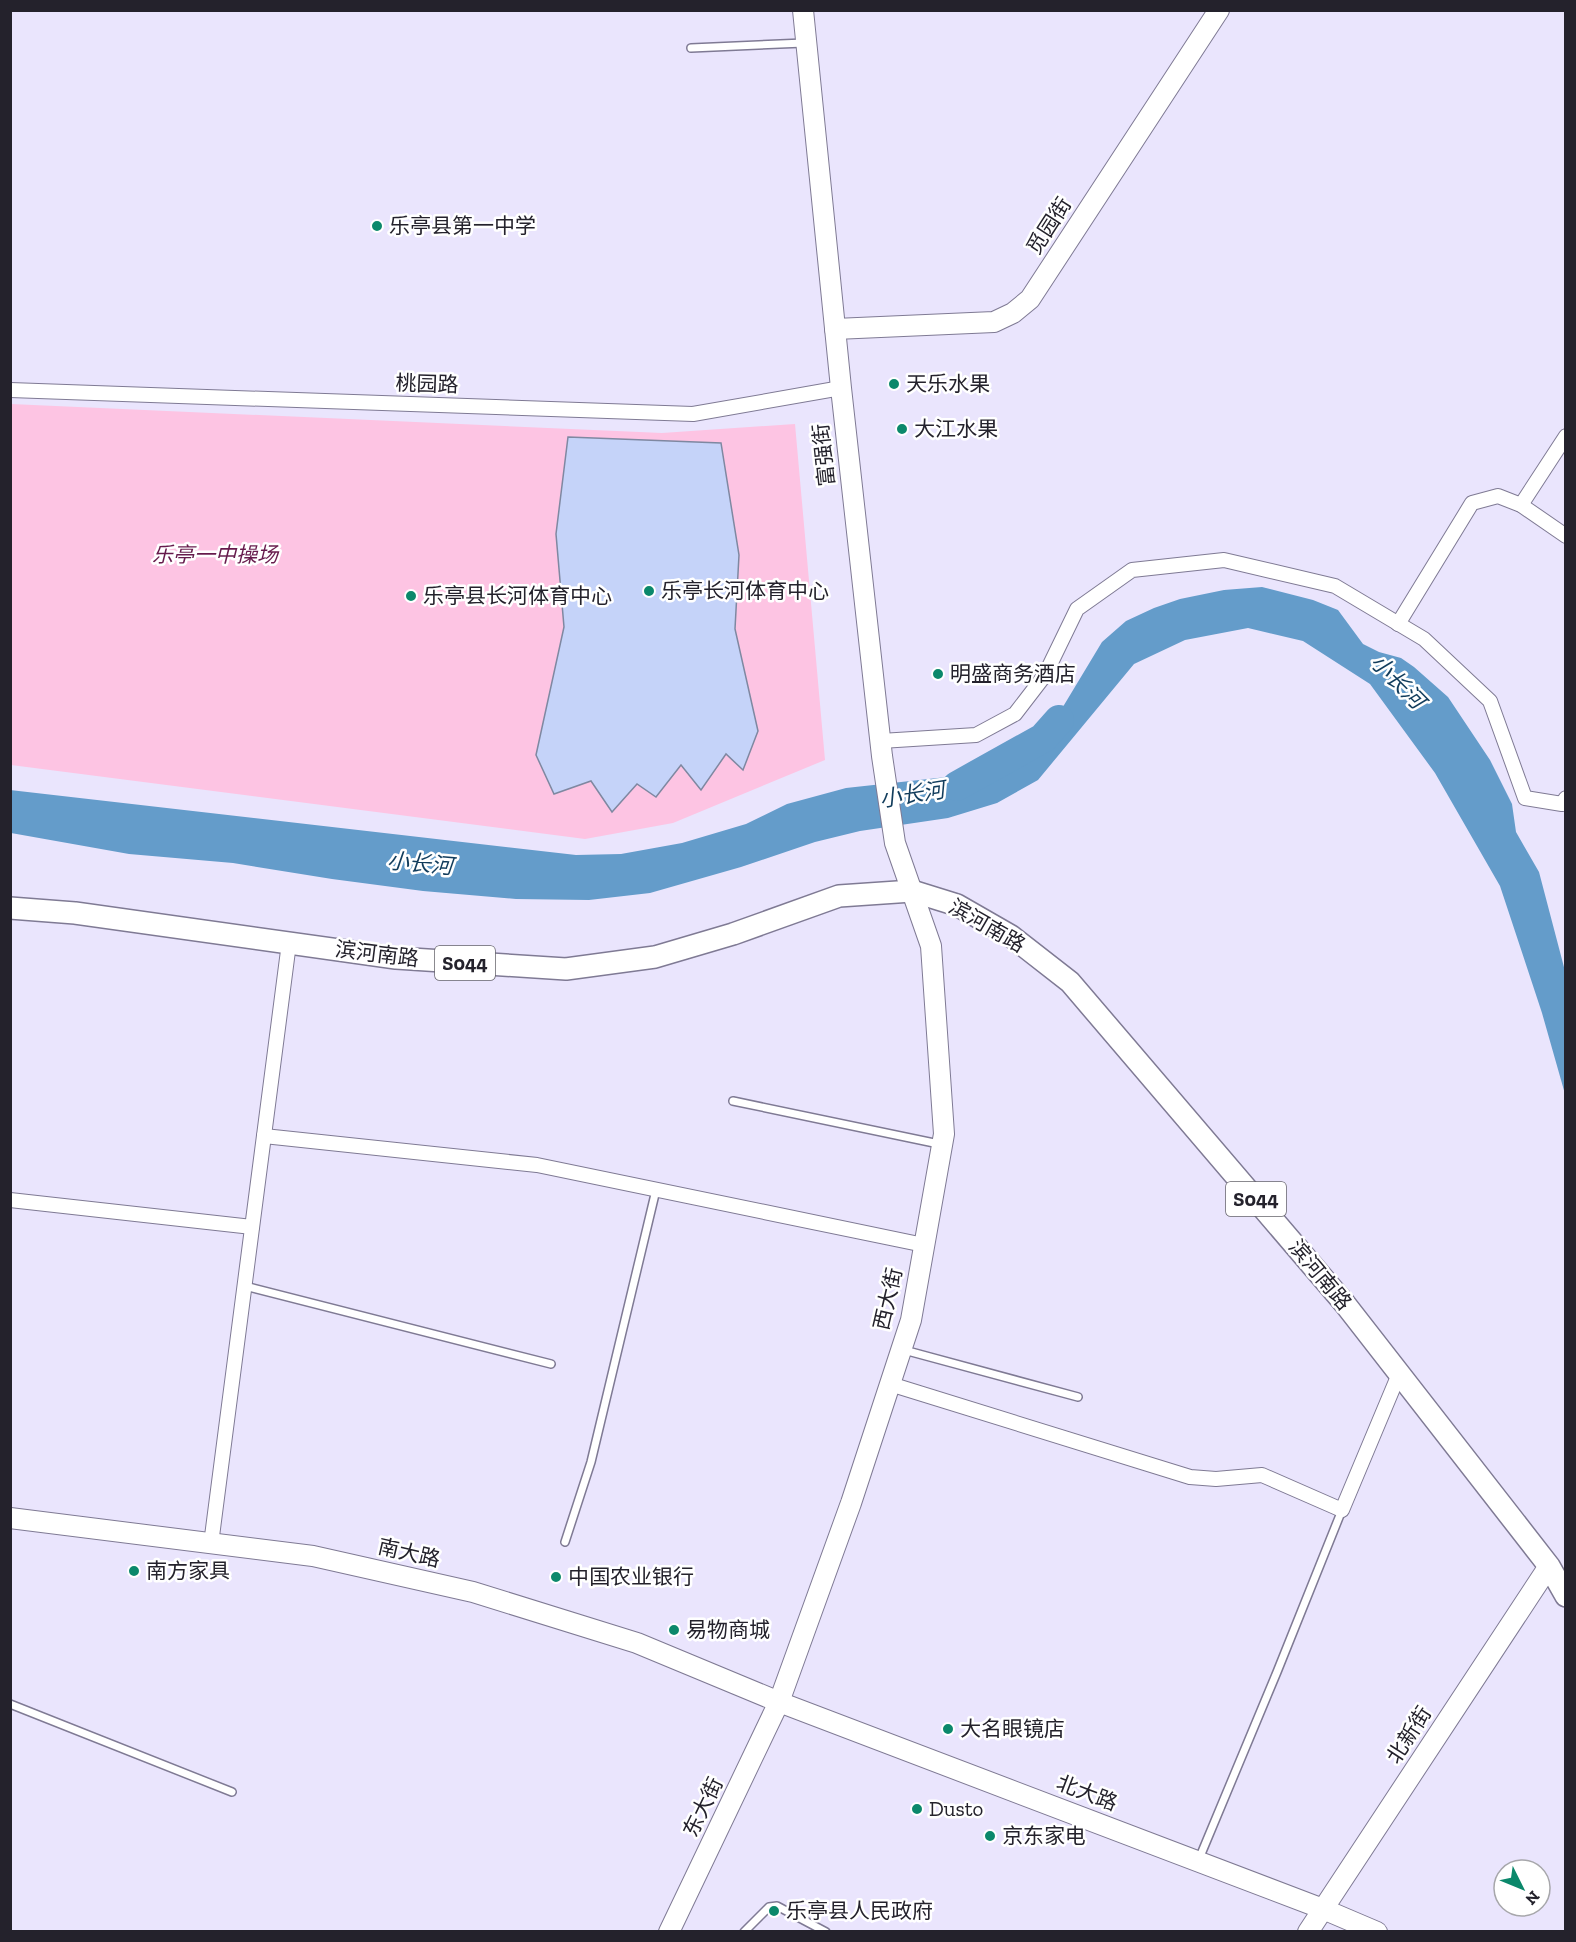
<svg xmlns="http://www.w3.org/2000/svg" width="1576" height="1942" font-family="'Zilla Slab','Noto Sans SC',serif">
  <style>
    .green { fill: #fdc4e3 }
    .water { fill: #649cca }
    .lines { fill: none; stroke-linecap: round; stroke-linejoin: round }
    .river { stroke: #649cca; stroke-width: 30 }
    .building { fill: #c5d3f9; stroke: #7f88a1; stroke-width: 1.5 }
    .lane-casing { stroke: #7f7a94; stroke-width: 10 }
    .street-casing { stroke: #7f7a94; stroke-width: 16 }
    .secondary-casing { stroke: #7f7a94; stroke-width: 22 }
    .primary-casing { stroke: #7f7a94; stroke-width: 24 }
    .lane { stroke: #fff; stroke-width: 7 }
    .street { stroke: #fff; stroke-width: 14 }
    .secondary { stroke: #fff; stroke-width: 20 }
    .primary { stroke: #fff; stroke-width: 21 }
    .poi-dot { fill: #0b886b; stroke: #fff; stroke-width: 2 }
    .labels { text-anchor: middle; stroke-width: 5; stroke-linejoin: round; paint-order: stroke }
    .shield { fill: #fff; stroke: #66646b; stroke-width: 1.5 }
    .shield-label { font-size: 20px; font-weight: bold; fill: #24222c }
    .poi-label { font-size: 21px; fill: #24222c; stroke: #fff; text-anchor: start }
    .street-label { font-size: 21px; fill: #24222c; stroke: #fff }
    .park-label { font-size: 21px; font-style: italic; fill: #661a4c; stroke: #fff }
    .water-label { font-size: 22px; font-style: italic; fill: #113c5c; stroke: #fff }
  </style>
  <rect width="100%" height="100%" fill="#eae5fd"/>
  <!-- green -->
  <path class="green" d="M11,404L662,433L795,424L825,760L673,823L585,839L11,765Z"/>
  <!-- water -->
  <path class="water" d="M1262,587L1313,600L1338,610L1363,644L1379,652L1401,658L1414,667L1448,697L1490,760L1512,804L1516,832L1539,872L1565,971V1094L1542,1013L1500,886L1435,773L1370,684L1303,641L1248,628L1185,640L1134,664L1038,780L997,803L948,818L860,831L815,842L741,867L650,893L589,900L516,899L423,891L332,879L233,863L129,854L11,833L10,790L576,855L621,854L682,843L746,824L787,804L846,788L956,776L1001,764L1030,746L1055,720L1102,642L1126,621L1154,608L1180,599L1224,590Z"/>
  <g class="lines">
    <!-- river -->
    <path class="river" d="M957,786L1043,738L1059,720"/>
  </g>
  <!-- building -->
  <path class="building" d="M568,437L721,443L739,555L735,629L758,731L743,770L726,754L701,790L681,765L656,797L637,784L612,812L591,781L554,794L536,755L564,627L556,534Z"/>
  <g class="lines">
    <defs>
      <g id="lane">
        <path d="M691,48L804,43"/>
        <path d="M733,1101L939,1144"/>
        <path d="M245,1286L551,1364"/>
        <path d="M904,1350L1078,1397"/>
        <path d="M565,1542L591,1462L656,1190"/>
        <path d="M10,1704L232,1792"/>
        <path d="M1199,1859L1277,1672L1342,1510"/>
        <path d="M744,1932L769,1907L777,1906L826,1932"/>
      </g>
      <g id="street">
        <path d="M10,390L693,414L841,388"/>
        <path d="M1521,505L1566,436"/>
        <path d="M1398,624L1472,503L1498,496L1521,505L1566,536"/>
        <path d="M881,741L976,735L1015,714L1045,675L1077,609L1132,570L1224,560L1335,586L1424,639L1490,701L1525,798L1562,804L1566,798"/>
        <path d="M264,1136L537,1165L924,1245"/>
        <path d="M10,1200L252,1227"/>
        <path d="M890,1384L1190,1477L1216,1479L1262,1475L1342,1510L1399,1374"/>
        <path d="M211,1544L289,943"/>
      </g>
      <g id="secondary">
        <path d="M835,329L994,322L1013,313L1030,299L1219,10"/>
        <path d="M10,1518L313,1556L473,1592L637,1643L779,1702L1323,1909L1377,1932"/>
        <path d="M669,1932L779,1702L851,1503L911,1320L944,1134L931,946L895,843L882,756L841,388L803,10"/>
        <path d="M1308,1932L1549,1566"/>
      </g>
      <path id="primary" d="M10,908L75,913L396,958L566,969L655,957L733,934L839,896L912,891L957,905L1011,936L1070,982L1345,1304L1549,1566L1566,1596"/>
    </defs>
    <!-- lane casing -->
    <use href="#lane" class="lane-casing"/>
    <!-- street casing -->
    <use href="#street" class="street-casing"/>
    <!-- secondary casing -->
    <use href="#secondary" class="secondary-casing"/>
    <!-- primary casing -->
    <use href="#primary" class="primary-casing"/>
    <!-- lane -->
    <use href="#lane" class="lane"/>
    <!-- street -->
    <use href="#street" class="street"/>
    <!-- secondary -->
    <use href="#secondary" class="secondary"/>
    <!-- primary -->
    <use href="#primary" class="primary"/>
  </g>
  <!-- markers -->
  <g class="poi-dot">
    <circle cx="377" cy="226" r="6"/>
    <circle cx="894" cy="384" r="6"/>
    <circle cx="902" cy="429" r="6"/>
    <circle cx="649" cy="591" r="6"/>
    <circle cx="411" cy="596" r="6"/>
    <circle cx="938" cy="674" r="6"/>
    <circle cx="134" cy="1571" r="6"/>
    <circle cx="556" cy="1577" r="6"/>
    <circle cx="674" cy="1630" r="6"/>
    <circle cx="948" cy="1729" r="6"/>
    <circle cx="917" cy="1809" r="6"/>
    <circle cx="990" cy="1836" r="6"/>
    <circle cx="774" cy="1911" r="6"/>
  </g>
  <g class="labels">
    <!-- shield labels -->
    <g class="shield">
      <rect x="435" y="946" width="60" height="34" rx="4.5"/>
      <rect x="1226" y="1182" width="60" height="34" rx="4.5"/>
    </g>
    <g class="shield-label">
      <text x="465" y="970">S044</text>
      <text x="1256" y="1206">S044</text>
    </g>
    <!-- poi labels -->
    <g class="poi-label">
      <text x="389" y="233">乐亭县第一中学</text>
      <text x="906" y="391">天乐水果</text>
      <text x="914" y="436">大江水果</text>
      <text x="661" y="598">乐亭长河体育中心</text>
      <text x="423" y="603">乐亭县长河体育中心</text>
      <text x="950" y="681">明盛商务酒店</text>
      <text x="146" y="1578">南方家具</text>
      <text x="568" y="1584">中国农业银行</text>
      <text x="686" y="1637">易物商城</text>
      <text x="960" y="1736">大名眼镜店</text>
      <text x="929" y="1816">Dusto</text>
      <text x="1002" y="1843">京东家电</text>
      <text x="786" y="1918">乐亭县人民政府</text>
    </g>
    <!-- street labels -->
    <g class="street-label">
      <text transform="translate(1049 226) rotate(-57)" y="7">觅园街</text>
      <text transform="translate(427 384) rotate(2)" y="7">桃园路</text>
      <text transform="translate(824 455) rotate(-96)" y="7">富强街</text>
      <text transform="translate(987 926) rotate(30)" y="7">滨河南路</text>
      <text transform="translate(377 954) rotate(7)" y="7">滨河南路</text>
      <text transform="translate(1320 1275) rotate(50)" y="7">滨河南路</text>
      <text transform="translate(888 1299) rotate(-77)" y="7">西大街</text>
      <text transform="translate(409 1553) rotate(13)" y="7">南大路</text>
      <text transform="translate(1409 1735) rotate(-57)" y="7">北新街</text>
      <text transform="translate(1087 1793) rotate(21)" y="7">北大路</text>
      <text transform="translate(703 1807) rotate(-64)" y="7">东大街</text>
    </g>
    <!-- park labels -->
    <g class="park-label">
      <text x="215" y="562">乐亭一中操场</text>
    </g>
    <!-- water labels -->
    <g class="water-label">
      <text transform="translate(1398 681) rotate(45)" y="8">小长河</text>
      <text transform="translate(912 794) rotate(-9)" y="8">小长河</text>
      <text transform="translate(420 863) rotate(5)" y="8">小长河</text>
    </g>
  </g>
  <!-- border -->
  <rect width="1576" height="1942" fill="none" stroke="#24222c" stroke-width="24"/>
  <!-- north arrow -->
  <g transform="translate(1522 1888) rotate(133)"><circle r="28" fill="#ffffff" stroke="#a7a7ab" stroke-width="1.5"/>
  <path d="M0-4.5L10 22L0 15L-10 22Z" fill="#0b886b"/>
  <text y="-9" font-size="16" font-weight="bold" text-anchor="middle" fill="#24222c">N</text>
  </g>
</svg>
